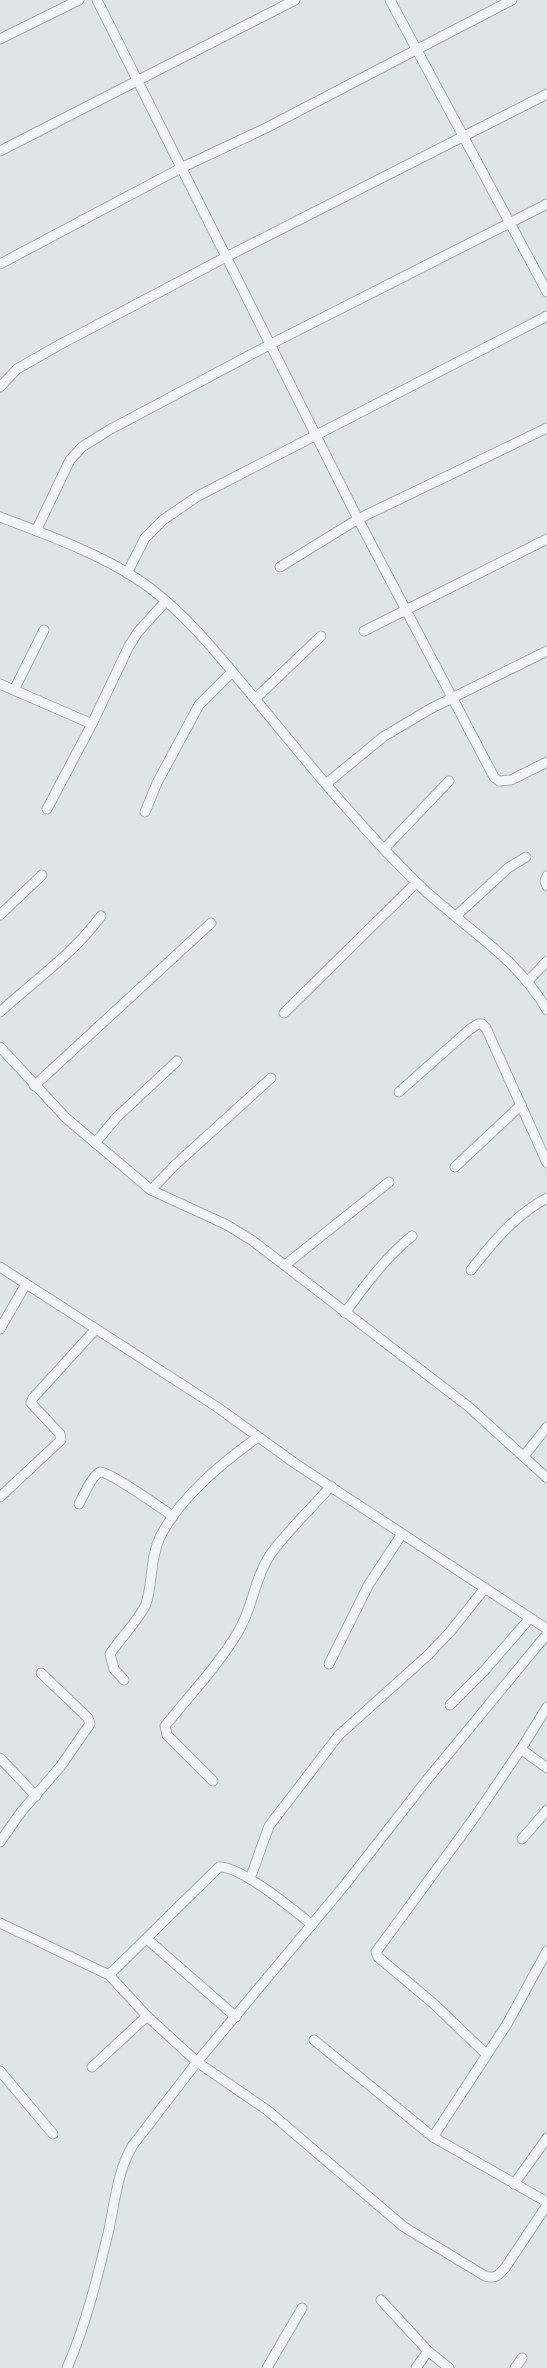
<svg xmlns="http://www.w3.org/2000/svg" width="547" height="2368" font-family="'Space Grotesk',sans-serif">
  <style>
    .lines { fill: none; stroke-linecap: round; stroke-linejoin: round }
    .street-casing { stroke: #a5abb1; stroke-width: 11 }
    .street { stroke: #f1f4f6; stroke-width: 9 }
  </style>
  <rect width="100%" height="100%" fill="#dfe4e7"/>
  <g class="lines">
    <defs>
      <g id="street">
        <path d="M97,0L358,519L494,777L499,781L511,780L547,762"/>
        <path d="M390,0L547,292"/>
        <path d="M0,39L79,0"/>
        <path d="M0,151L295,0"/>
        <path d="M0,264L183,167L266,128L512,0"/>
        <path d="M0,387L17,369L59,345L228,256L547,94"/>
        <path d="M0,517C48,535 109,557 150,588C191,619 223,661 256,700C307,762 358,825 415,881C459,925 515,954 547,1010"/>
        <path d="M36,531L70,460L82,447L109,430L271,344L547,204"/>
        <path d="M280,567L358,519L547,428"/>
        <path d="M127,573L145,538L163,520L198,496L547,316"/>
        <path d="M364,631L547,539"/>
        <path d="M0,684L92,724"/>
        <path d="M14,690L44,630"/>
        <path d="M255,699L321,636"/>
        <path d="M326,784L383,737L430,709L547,651"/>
        <path d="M47,809L92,724L129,646L138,632L166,601"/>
        <path d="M145,812L157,783L199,705L232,672"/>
        <path d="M384,849L449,781"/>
        <path d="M547,876L545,881L547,886"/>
        <path d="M0,915L42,875"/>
        <path d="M456,916L508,868L526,857"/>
        <path d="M527,982L547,961"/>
        <path d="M0,1012C35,980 73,954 101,916"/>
        <path d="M284,1013L416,883"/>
        <path d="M0,1047L66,1118L151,1190L227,1225L253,1241L469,1407L547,1478"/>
        <path d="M34,1086L211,923"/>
        <path d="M399,1092L470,1029L478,1024H482L486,1028L547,1163"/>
        <path d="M95,1143L117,1117L177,1061"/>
        <path d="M455,1167L521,1105"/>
        <path d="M151,1190L175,1165L271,1078"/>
        <path d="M285,1265L389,1182"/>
        <path d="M0,1267L217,1407L296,1464L547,1629"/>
        <path d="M471,1270C493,1242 515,1215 547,1198"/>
        <path d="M345,1313C365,1285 386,1257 412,1236"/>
        <path d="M0,1329L26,1284"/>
        <path d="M524,1456L547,1427"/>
        <path d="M0,1497L61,1440L60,1434L31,1403L33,1398L95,1330"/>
        <path d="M79,1504C82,1498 93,1474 100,1472C109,1471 162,1509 173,1516"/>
        <path d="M329,1664L369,1584L402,1534"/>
        <path d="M124,1680L114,1669L110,1654C119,1640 141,1617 146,1604C153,1582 150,1558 160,1537C181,1496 222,1463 258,1437"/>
        <path d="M450,1705L484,1671L530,1618"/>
        <path d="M521,1749L547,1768"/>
        <path d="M0,1758L36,1796"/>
        <path d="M213,1781L167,1735L165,1726C189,1696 218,1666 238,1632C253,1608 254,1579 270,1555C287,1531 311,1509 331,1486"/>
        <path d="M522,1839L547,1810"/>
        <path d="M0,1842L21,1812L60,1767L90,1724L88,1718L41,1673"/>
        <path d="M250,1879L269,1826L339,1735L427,1656L450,1632L485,1588"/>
        <path d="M0,1923L109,1975L147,2016L197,2062L267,2110L404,2227L485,2276C495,2279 498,2276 505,2268L547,2205"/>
        <path d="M147,1939L236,2017"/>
        <path d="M109,1975L219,1867C241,1866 294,1910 312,1925"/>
        <path d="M314,2040L433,2137L547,2202"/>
        <path d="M486,2054L434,2004L378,1957L376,1952L472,1821L521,1749L547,1707"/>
        <path d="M92,2067L147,2016"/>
        <path d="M0,2071L53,2134"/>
        <path d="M433,2137L507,2024L547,1951"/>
        <path d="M514,2184L547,2138"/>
        <path d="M381,2300L428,2351L449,2368"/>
        <path d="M67,2368C86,2325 98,2275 109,2229C115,2201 118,2169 133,2145L197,2062L344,1886L426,1781L547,1634"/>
        <path d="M267,2368L302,2308"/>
        <path d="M416,2368L428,2351"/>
        <path d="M515,2368L522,2358"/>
      </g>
    </defs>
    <!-- street casing -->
    <use href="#street" class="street-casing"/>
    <!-- street -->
    <use href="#street" class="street"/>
  </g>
</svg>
